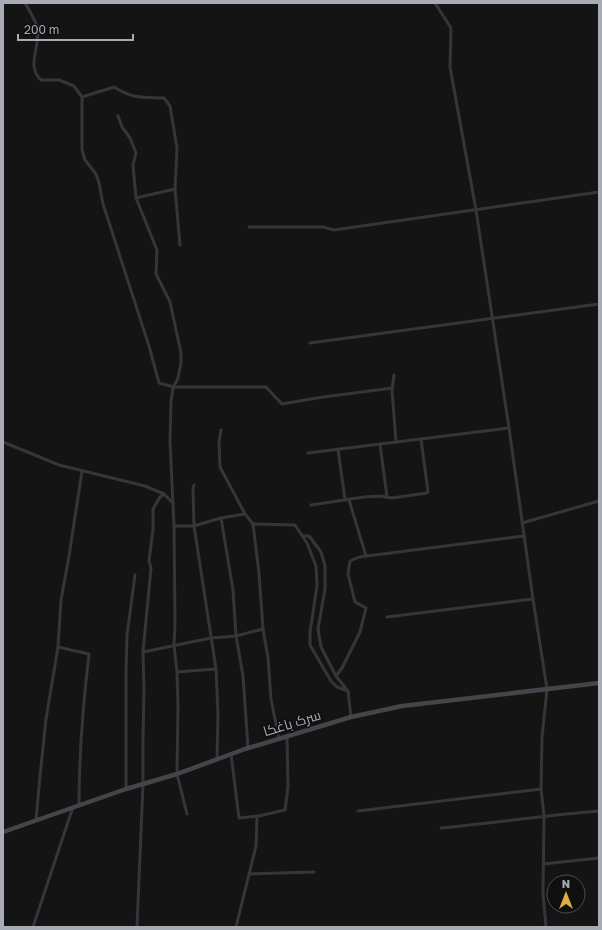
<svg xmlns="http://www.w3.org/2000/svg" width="602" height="930" font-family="'Golos Text',Cairo,sans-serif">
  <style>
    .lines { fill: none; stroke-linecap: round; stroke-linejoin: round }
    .street { stroke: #35363a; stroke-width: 3 }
    .secondary { stroke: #43454a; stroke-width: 4.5 }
    .labels { text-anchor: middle; stroke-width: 3.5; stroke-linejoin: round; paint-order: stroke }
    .street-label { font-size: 14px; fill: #a7abb4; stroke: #0f0f10 }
  </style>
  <rect width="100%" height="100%" fill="#141415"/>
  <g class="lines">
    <!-- street -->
    <g class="street">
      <path d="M25,3C29,10 34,18 37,26C42,44 25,66 41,80H59L74,86L82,97V150L85,160L96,174L99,183L103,204L149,346L159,383L174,387H266L282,404L323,397L393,388"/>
      <path d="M435,3L451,28L450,67L476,210L509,428L533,599L547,689L542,737L541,789L544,815L543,894L546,927"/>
      <path d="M82,97L114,87C133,99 142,97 164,98L170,106L177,148L175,189L180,245"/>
      <path d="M118,116L122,127L130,138L136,153L133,165L136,198L157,250L156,274L170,302L181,353V363L178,378L173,388L171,401L170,441L174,526L175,624L174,645L177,672L178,705L177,774L187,814"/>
      <path d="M136,198L175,189"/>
      <path d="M249,227H323L334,230L599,192"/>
      <path d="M310,343L599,304"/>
      <path d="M394,375L392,390L396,442"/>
      <path d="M221,430L219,443L220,467L245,514L253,524L259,573L263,629L268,658L271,699L279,739"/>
      <path d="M3,442L59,465L145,486L164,494L173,503"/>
      <path d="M380,444L387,497"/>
      <path d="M338,449L345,500"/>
      <path d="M308,453L509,428"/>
      <path d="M194,485L193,488L194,526L216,669L218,714L217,759"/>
      <path d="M349,500L366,556"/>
      <path d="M311,505L364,497L380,496L392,498L427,493L428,492L421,439"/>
      <path d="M221,518L233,590L236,636L243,676L248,748"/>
      <path d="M522,523L599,501"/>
      <path d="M253,524L295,525L307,543L316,566L317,586L310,632V645L331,681L337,687L348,691"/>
      <path d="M174,526H194L221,518L245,514"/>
      <path d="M303,536H309L321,552L325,566V589L318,629L321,647L336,676L348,691L351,717"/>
      <path d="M387,617L533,599"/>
      <path d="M58,647L89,654C83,705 79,755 79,805"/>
      <path d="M143,652L211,638L236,636L263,629"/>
      <path d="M177,672L216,669"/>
      <path d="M336,676L342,668L360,632L366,608L355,602L348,574L350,561L359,557L524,536"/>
      <path d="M231,754L239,818L259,816L285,810L288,787L287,736"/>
      <path d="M126,789V671L127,635L135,575"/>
      <path d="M358,811L541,789"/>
      <path d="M36,820L40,776L46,719L58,647L61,600L69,556L82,471"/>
      <path d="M441,828C494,823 546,815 599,811"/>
      <path d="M543,864L599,858"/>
      <path d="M249,874L314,872"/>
      <path d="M33,927L73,807"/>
      <path d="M137,927L143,784V739L144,689L143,652L151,568L149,561L153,529V509L160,497L164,494"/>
      <path d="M236,927L256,846L257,816"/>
    </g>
    <!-- secondary -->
    <path class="secondary" d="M3,832L126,789L177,774L245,749L351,717L402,706L599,683"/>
  </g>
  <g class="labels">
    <!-- street labels -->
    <g class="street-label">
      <text transform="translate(292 723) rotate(-17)" y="5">سرک باغکا</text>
    </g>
  </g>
  <!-- border -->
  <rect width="602" height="930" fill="none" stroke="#a7abb4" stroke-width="8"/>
  <!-- north arrow -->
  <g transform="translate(566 894)"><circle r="19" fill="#0f0f10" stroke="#4c4d52"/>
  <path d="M0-3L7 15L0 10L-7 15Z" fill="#dfae42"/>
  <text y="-6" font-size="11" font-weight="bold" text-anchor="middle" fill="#a7abb4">N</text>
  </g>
  <!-- scale -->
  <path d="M18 34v6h115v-6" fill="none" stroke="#a7abb4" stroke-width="2"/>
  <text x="24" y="34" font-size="12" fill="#a7abb4" stroke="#0f0f10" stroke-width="3" paint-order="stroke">200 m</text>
</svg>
